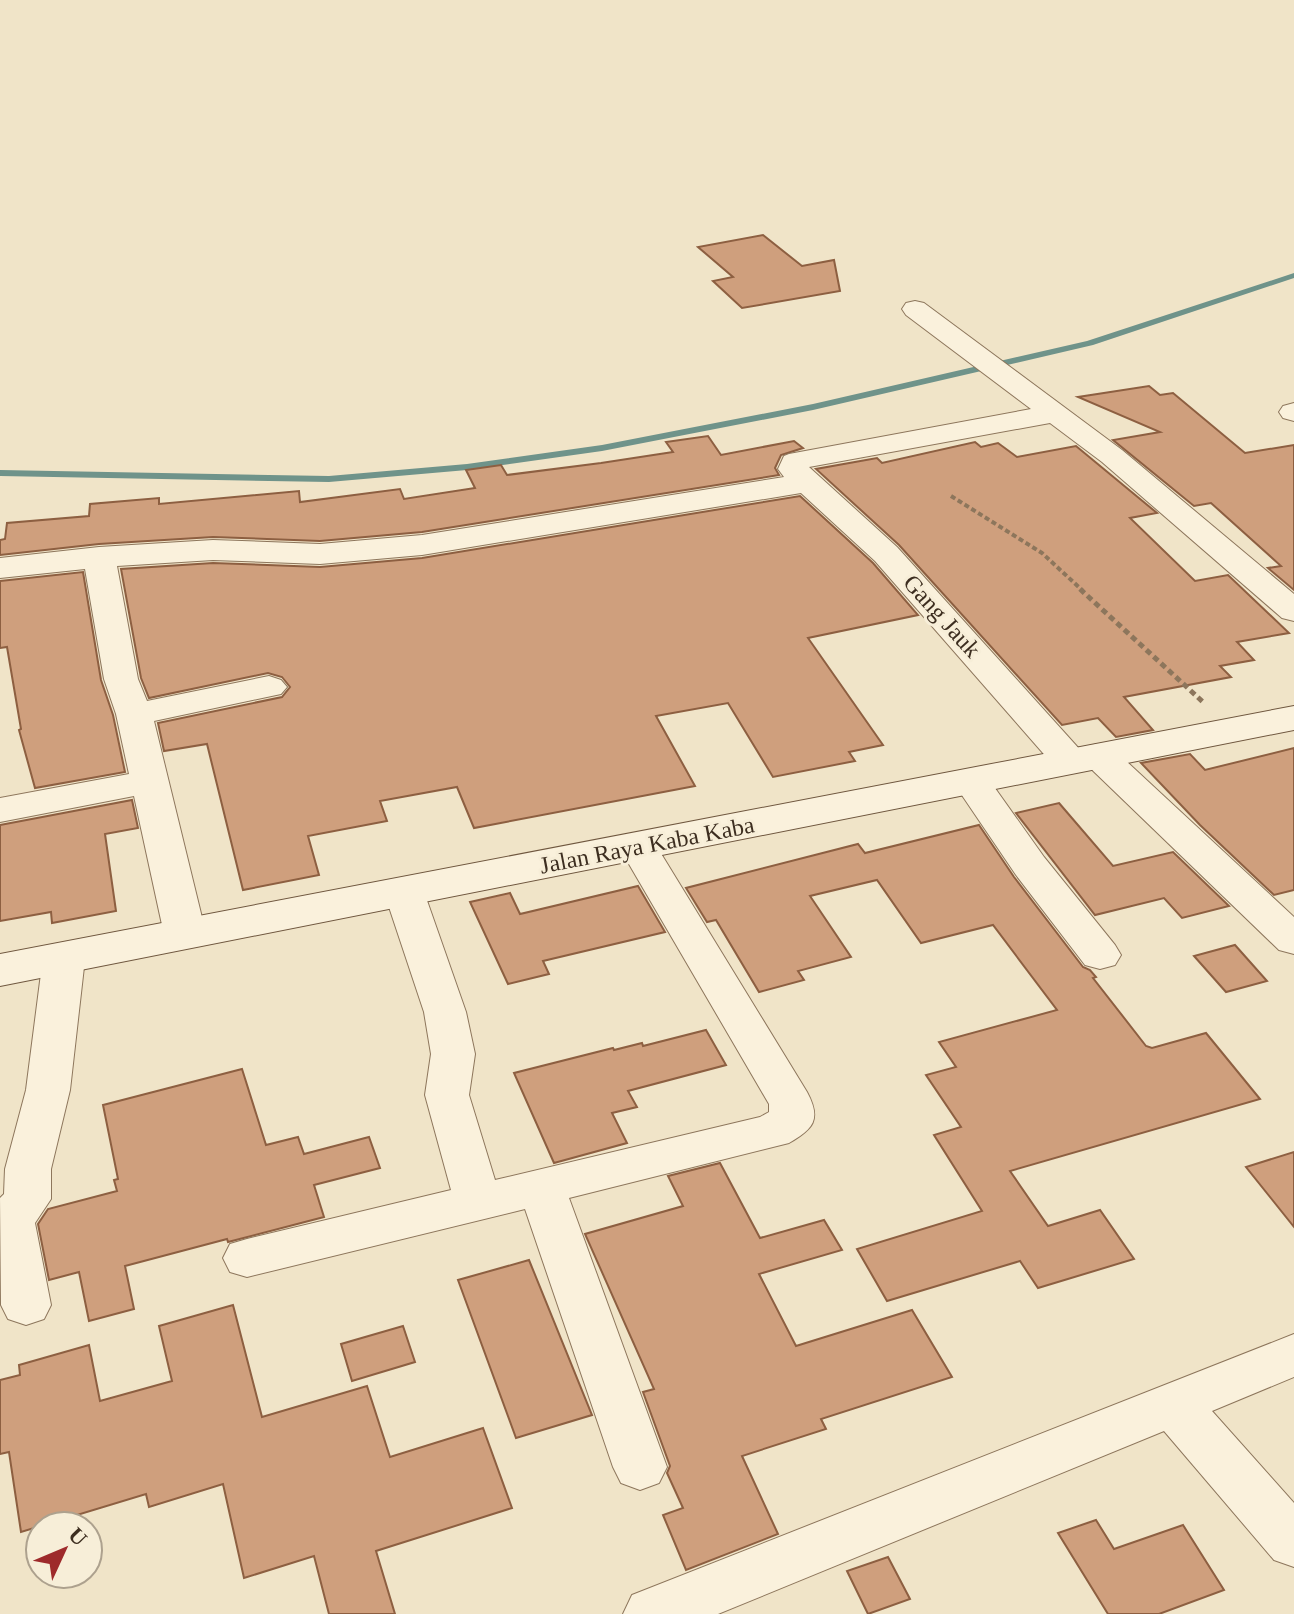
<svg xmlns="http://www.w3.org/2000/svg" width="1294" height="1614" font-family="Georgia,serif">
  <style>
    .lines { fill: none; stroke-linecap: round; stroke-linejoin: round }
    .stream { fill: #6f938a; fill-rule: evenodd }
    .building { fill: #cf9f7d; stroke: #8d5f41; stroke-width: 2 }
    .street-casing { stroke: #8d765c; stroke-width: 2 }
    .secondary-casing { stroke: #6f573f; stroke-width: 2 }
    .path-far1 { stroke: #8d765c; stroke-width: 4; stroke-dasharray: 5 3; stroke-linecap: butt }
    .path { stroke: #8d765c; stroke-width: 5; stroke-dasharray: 6 4; stroke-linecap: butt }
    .street { fill: #faf1dc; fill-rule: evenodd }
    .secondary { fill: #faf1dc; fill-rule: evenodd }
    .labels { text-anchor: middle; stroke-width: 6; stroke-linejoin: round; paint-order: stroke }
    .street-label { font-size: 24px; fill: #3d2e20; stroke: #f7eed8 }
  </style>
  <rect width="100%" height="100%" fill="#f0e4c8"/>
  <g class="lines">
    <!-- stream -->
    <path class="stream" d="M1294,273V278L1093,345L813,410L602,451L467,470L329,482L0,476V470L329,476L467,464L602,445L813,404L1087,341Z"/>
  </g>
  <!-- building -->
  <g class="building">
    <path d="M763,235L802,266L834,260L840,291L742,308L713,281L733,277L698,247Z"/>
    <path d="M1149,386L1160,395L1173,393L1245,453L1294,445V590L1268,568L1281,566L1211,503L1194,506L1113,440L1160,432L1078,397Z"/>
    <path d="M708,436L721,455L794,441L803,448L781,455L775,468L779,475L422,532L320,541L213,537L99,544L0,555V540L5,539L7,523L89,516L90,504L159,498V504L299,491L300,502L400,489L404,499L475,488L466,470L501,465L507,475L601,463L673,452L666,442Z"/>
    <path d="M975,442L981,447L998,443L1017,457L1076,446L1157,513L1130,518L1195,581L1228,575L1289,633L1237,642L1254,660L1220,666L1231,677L1124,697L1153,730L1116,737L1098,718L1062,725L899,545L816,469L877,458L882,463Z"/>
    <path d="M800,496L873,563L918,615L808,638L883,745L849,752L855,761L773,777L728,703L656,716L695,786L474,828L457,787L380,801L387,821L308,836L319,875L243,890L207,744L164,751L158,723L282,697L290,687L282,677L268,673L149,698L141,678L121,569L213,563L320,567L422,558Z"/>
    <path d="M83,572L101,680L113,715L125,772L35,788L19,730L21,729L7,647L0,648V581Z"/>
    <path d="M1294,748V890L1274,895L1200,825L1141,763L1190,754L1205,770Z"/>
    <path d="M132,800L138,828L105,834L116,911L52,923L51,912L0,921V825Z"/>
    <path d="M1059,803L1113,866L1173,852L1229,906L1182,918L1164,898L1095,915L1016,813Z"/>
    <path d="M979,825L1014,877L1083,967L1090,970L1096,977L1093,978L1146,1046L1152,1048L1206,1033L1260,1099L1010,1171L1048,1226L1100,1210L1134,1259L1038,1288L1020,1261L887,1301L857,1249L982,1211L934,1135L961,1127L926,1075L956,1067L939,1042L1057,1010L993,925L921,943L877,880L810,896L851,957L798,971L804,980L759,992L716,920L707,922L686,888L858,844L865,853Z"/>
    <path d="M638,886L665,932L543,961L549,974L508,984L470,902L510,893L520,914Z"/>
    <path d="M1235,945L1267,981L1226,992L1194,956Z"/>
    <path d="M706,1030L726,1065L628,1091L637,1107L612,1113L627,1143L554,1163L514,1073L613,1048L614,1050L642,1043L643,1046Z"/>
    <path d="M242,1069L266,1145L298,1137L304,1154L369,1137L380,1168L314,1185L324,1217L228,1242L227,1239L125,1266L134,1309L89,1321L79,1272L49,1280L38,1224L48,1209L117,1191L114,1180L118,1179L103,1105Z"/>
    <path d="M1294,1152V1227L1246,1167Z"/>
    <path d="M720,1163L760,1238L824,1220L842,1250L759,1274L796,1346L912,1310L952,1377L821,1419L826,1429L742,1456L778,1534L686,1570L663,1515L683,1508L667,1473L670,1466L643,1392L654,1389L585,1234L683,1206L668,1176Z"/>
    <path d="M529,1260L592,1415L516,1438L458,1280Z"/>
    <path d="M233,1305L262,1417L367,1386L390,1457L483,1428L512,1508L376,1551L395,1614H329L314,1556L244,1578L223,1484L149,1507L146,1494L21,1532L9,1452L0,1454V1380L20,1375L19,1365L89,1345L100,1401L172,1381L159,1326Z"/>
    <path d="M403,1326L415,1362L352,1381L341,1344Z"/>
    <path d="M1096,1520L1114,1549L1183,1525L1224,1590L1159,1614H1108L1058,1533Z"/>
    <path d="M888,1557L910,1599L868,1614L847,1571Z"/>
  </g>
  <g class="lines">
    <defs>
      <g id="street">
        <path d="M915,301L924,303L1122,450L1294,594V621L1282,618L1102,462L1050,423L809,467L897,547L1082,752L1085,747L1098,744L1111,747L1294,917V954L1279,950L1085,763L1082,768L1069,771L1056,768L875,561L801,493L422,555L320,564L213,560L117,566L138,679L147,701L269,676L281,680L287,687L281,694L154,721L206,934L199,944L185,948L171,944L164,934L134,796L0,822V798L129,774L116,714L104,679L85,569L0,578V558L99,547L213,540L320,544L422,535L784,477L778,469L784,456L789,454L1031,409L906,315L902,309L906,303Z"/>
        <path d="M1294,403V421L1283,418L1279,412L1283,406Z"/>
        <path d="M972,771L985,774L1044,857L1115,945L1121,955L1115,965L1100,969L1085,965L1016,875L953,782L959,774Z"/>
        <path d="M638,835L652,838L657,847L807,1092C822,1120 813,1129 789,1143L569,1198L667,1467L659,1483L640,1490L621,1483L613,1467L525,1209L247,1277L230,1272L223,1258L230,1244L247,1239L451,1190L425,1095L431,1054L424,1012L384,892L390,883L404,879L418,883L424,892L466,1012L475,1054L469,1095L495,1180L760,1117L769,1112V1104L619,847L624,838Z"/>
        <path d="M64,944L79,948L85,958L70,1090L51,1169V1199L35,1223L51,1305L44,1319L26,1325L8,1319L1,1305L0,1198L4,1194L5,1169L26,1090L43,958L49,948Z"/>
        <path d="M1294,1334V1377L1212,1411L1294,1503V1567L1274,1560L1164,1431L718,1614H623L632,1595Z"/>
      </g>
      <path id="secondary" d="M1294,706V730L0,986V954Z"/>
    </defs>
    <!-- street casing -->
    <use href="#street" class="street-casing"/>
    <!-- secondary casing -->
    <use href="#secondary" class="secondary-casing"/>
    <!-- path-far1 -->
    <path class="path-far1" d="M951,496L1042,553L1083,591"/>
    <!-- path -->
    <path class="path" d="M1080,589L1203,702"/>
    <!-- street -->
    <use href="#street" class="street"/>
    <!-- secondary -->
    <use href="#secondary" class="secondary"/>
  </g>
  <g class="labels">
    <!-- street labels -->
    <g class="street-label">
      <text transform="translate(942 616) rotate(48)" y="8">Gang Jauk</text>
      <text transform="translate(647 845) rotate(-11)" y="8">Jalan Raya Kaba Kaba</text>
    </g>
  </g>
  <!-- north arrow -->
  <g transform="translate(64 1550) rotate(46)"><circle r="38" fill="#f7eed8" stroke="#ada18e" stroke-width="2"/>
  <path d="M0-6L14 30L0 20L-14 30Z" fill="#9e2a2b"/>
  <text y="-12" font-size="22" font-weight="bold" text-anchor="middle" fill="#3d2e20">U</text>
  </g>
</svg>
